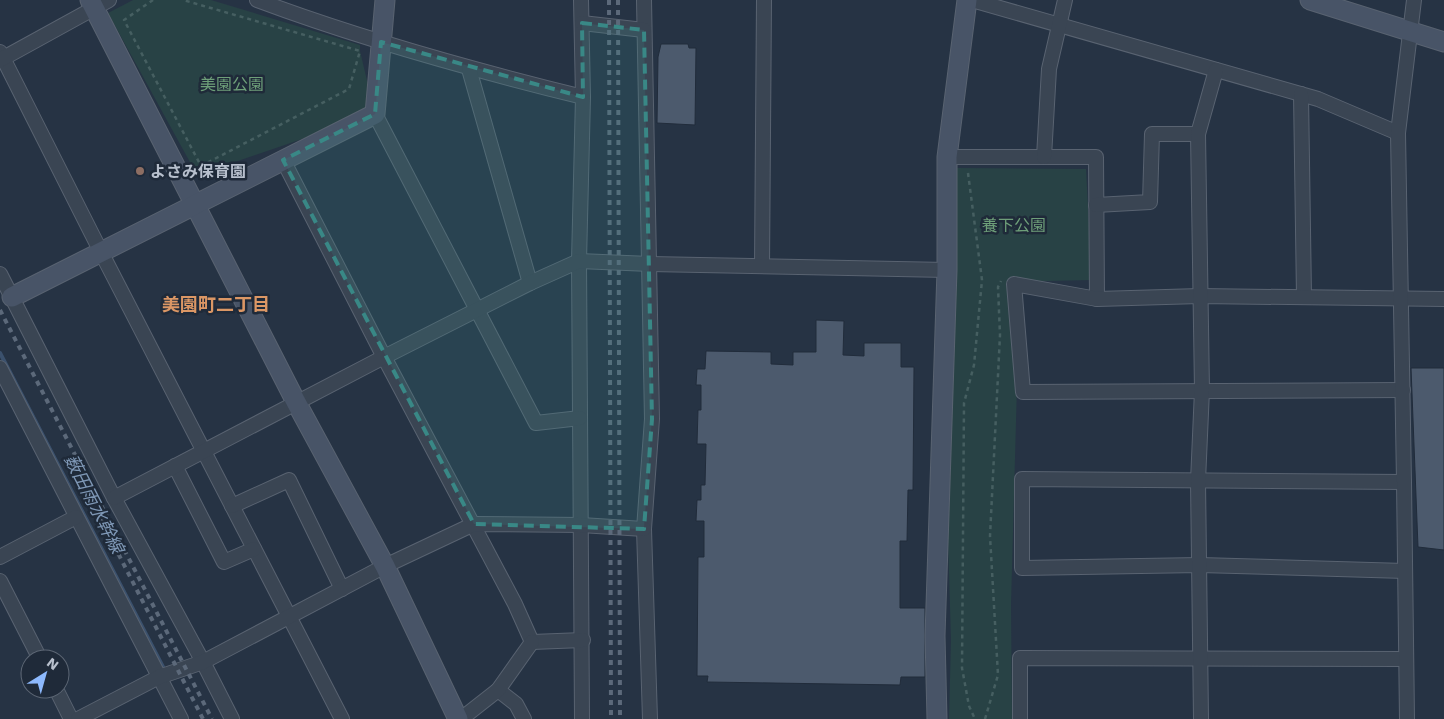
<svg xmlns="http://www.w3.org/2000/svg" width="1444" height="719" font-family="'Work Sans','Noto Sans JP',sans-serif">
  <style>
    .green { fill: #284245 }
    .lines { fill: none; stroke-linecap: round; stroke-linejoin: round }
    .stream { stroke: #3b516d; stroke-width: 4 }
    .building { fill: #4c5a6d; stroke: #212c3b }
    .street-casing { stroke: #596371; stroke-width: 16 }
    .secondary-casing { stroke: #596371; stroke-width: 21 }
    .path { stroke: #465f61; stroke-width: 2.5; stroke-dasharray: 4 4; stroke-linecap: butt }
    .street { stroke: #3a4553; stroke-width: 14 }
    .secondary { stroke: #485467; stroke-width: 19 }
    .rail { stroke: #5c697a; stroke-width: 4; stroke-dasharray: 5 5; stroke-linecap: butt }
    .marked { fill: #398886; fill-opacity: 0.2; stroke: #398886; stroke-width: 4; stroke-dasharray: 10 6; stroke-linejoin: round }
    .education-dot { fill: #8d6e63; stroke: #1f2a39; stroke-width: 2 }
    .labels { text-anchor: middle; stroke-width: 5; stroke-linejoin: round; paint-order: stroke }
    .park-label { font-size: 16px; fill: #6e9f79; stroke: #1f2a39 }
    .poi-label { font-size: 16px; font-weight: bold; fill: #b8c0cd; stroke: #1f2a39; text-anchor: start }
    .neighbourhood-label { font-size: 18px; font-weight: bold; fill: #db9765; stroke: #1f2a39 }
    .water-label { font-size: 18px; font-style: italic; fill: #7e97b5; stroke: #1f2a39 }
  </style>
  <rect width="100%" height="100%" fill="#263344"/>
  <!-- green -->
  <g class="green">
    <path d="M133,0H211L360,45V51L375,114L197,175L108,13Z"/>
    <path d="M957,168L1086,169L1092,280L1010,282L1017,385L1011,605L1012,719H949L951,640L947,505Z"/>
  </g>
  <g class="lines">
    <!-- stream -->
    <path class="stream" d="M0,353L163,667"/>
  </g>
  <!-- building -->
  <g class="building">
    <path d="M661,44H688L689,48H696L695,125L657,123L658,57Z"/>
    <path d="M816,320L844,321L843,355L864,356V343H901V367H914L913,490H908L907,541H900V608H925V677H901L900,685L707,682L708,676H697L698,557H704V521H696L697,500H701V485H705L706,444H697L698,410H701V385H696L697,369H705L706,351L771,352V364L793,365V352H816Z"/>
    <path d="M1411,368H1444V550L1418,547Z"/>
  </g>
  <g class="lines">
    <defs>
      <g id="street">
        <path d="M257,0C364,40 473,70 583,97"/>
        <path d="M581,0L583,97L579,261L582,719"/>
        <path d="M644,0L652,419L644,529L650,719"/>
        <path d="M972,0L1318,99L1398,133"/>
        <path d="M582,23L644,30"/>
        <path d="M0,52L101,252L342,719"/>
        <path d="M0,60L109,0"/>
        <path d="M469,69L530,283"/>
        <path d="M1301,94L1304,297"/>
        <path d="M375,114L536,423L580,418"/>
        <path d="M947,157H1096L1097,299"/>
        <path d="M1044,157L1049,69L1065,0"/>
        <path d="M283,160L384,357L515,604L532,642"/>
        <path d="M1096,205L1150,202L1152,134H1198"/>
        <path d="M762,266L764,0"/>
        <path d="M0,274L114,498L203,662L232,719"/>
        <path d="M0,368L181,719"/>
        <path d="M1403,390L1023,392L1014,284L1097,299L1200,296L1444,299"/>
        <path d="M175,466L224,562L254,549"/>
        <path d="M1404,482L1022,479V568L1200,565L1405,571"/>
        <path d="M114,498L384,357L530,283L579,261L650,264L947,270"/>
        <path d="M232,506L289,480L342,589"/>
        <path d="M0,557L76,517"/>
        <path d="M0,581L40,659"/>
        <path d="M532,642L583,640"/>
        <path d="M56,689L71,719"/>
        <path d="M498,690L516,704L524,719"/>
        <path d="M78,719L159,677L203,662L385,566L474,524L581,525L644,529"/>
        <path d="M461,719L498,690L532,642"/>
        <path d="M1020,719V658L1406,659"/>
        <path d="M1201,719L1198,481L1202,390L1198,134L1216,70"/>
        <path d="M1407,719L1404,482L1398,133L1414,0"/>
      </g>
      <g id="secondary">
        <path d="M90,0L296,402L385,566L458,719"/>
        <path d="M1310,0L1444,42"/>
        <path d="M12,297L375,114L385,0"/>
        <path d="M937,719L935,636L947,270V157L967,0"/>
      </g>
    </defs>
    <!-- street casing -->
    <use href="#street" class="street-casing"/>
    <!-- secondary casing -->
    <use href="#secondary" class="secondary-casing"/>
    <!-- path -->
    <g class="path">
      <path d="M153,0L124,20L201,166L349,89L360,51L183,0"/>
      <path d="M968,173L982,280L974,365L964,403L962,668L969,706L975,719"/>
      <path d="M985,719L998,675L990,536L1000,335L998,287L1001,281"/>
    </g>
    <!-- street -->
    <use href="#street" class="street"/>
    <!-- secondary -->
    <use href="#secondary" class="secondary"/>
    <!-- rail -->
    <g class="rail">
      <path d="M609,0L611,719"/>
      <path d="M618,0L620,719"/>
      <path d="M0,310L212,719"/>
      <path d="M82,483L203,719"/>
    </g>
  </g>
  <!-- marked area -->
  <path class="marked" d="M582,23L644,30L652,419L644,529L474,524L283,160L375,114L381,42L583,97Z"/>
  <!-- markers -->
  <circle class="education-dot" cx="140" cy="171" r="5"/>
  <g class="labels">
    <!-- park labels -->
    <g class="park-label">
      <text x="232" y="90">美園公園</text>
      <text x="1014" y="231">養下公園</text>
    </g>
    <!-- poi labels -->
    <g class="poi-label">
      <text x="150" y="177">よさみ保育園</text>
    </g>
    <!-- neighbourhood labels -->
    <g class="neighbourhood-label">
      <text x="216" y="311">美園町二丁目</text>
    </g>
    <!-- water labels -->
    <g class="water-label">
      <text transform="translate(94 504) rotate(63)" y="6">薮田雨水幹線</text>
    </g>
  </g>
  <!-- north arrow -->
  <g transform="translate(45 674) rotate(37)"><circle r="24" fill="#1f2a39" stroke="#5c6674"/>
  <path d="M0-4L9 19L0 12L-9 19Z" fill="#8db9fd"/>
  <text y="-8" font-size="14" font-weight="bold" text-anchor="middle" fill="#b8c0cd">N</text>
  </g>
</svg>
